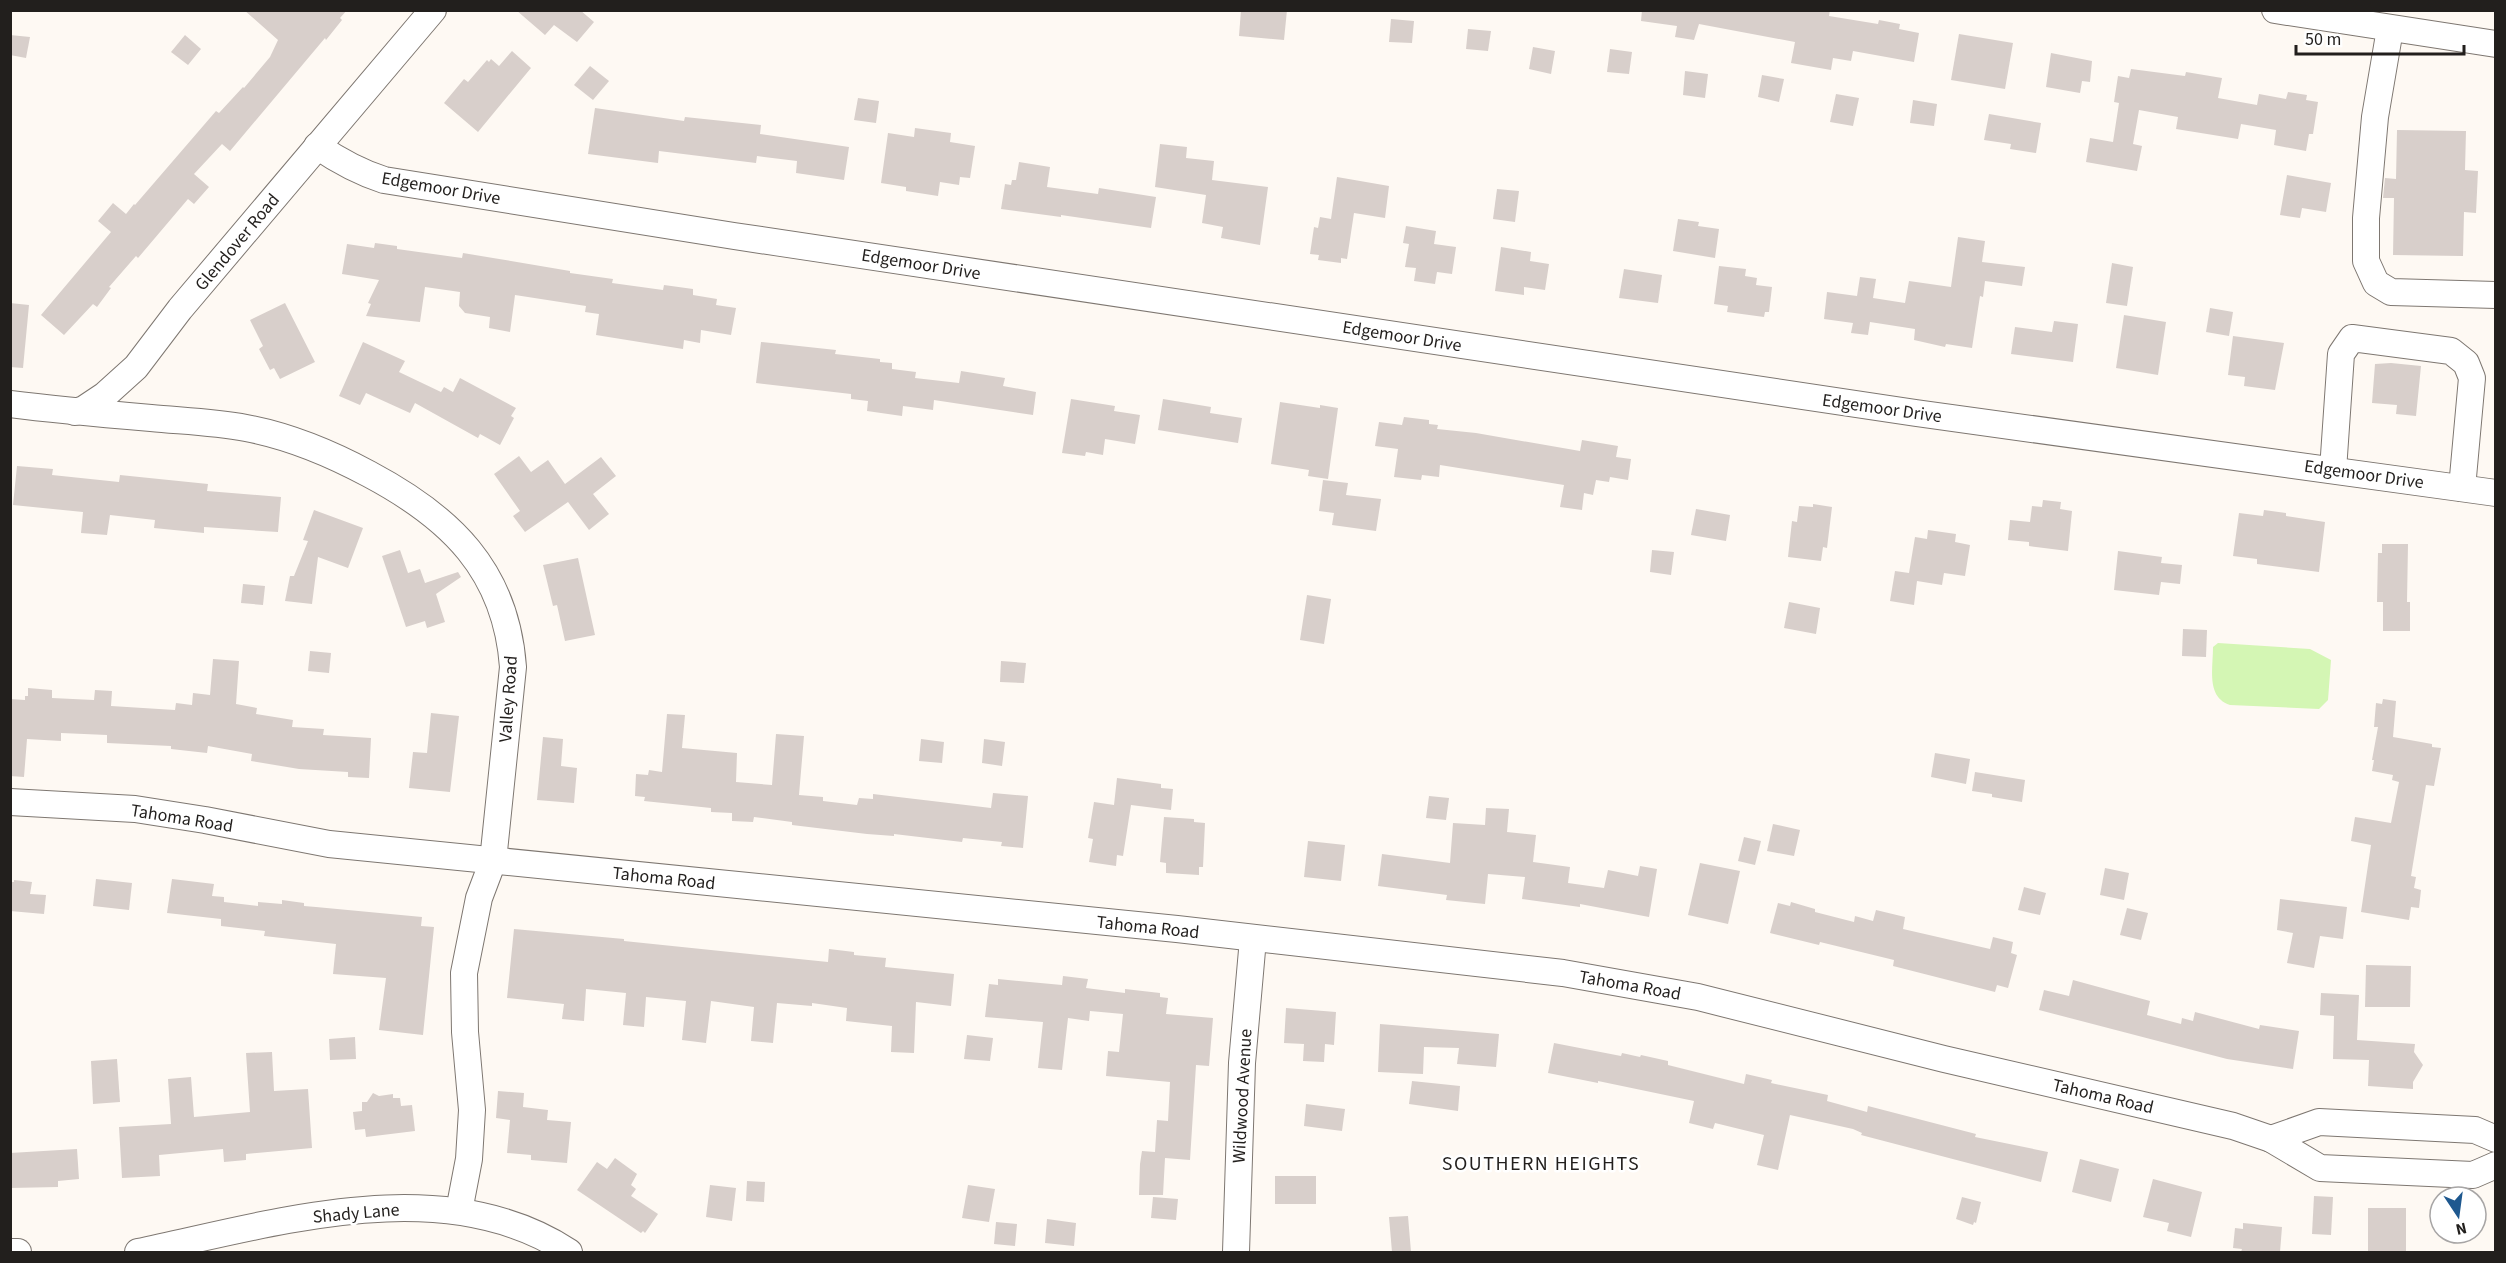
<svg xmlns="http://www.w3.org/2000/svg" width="2506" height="1263" font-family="'Source Sans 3',sans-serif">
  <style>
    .green { fill: #d4f6b4 }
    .building { fill: #d8cfcb }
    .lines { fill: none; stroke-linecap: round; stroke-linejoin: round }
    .minor-casing { stroke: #7e7771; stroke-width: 28 }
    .minor { stroke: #fff; stroke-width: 26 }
    .labels { text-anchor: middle; stroke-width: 5; stroke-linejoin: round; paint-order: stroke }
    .street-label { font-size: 18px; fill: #221f1d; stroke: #fff }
    .neighbourhood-label { font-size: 20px; letter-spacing: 1.5px; fill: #221f1d; stroke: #fff }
  </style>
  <rect width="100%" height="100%" fill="#fef9f3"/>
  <!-- green -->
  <path class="green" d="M2218,643L2310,649L2331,660L2328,700L2319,709L2230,705C2206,697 2213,669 2213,647Z"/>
  <!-- building -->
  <g class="building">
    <path d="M244,10H347L340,18L342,20L326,40L325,38L230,151L222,144L194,174L209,187L194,204L188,199L138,258L136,256L109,287L111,288L97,307L93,304L64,335L41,315L111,232L98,221L113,203L126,214L134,204L135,205L216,111L219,113L243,87L244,88L270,57L278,40Z"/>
    <path d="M516,10H580L594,22L577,42L554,25L545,35Z"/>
    <path d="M1241,10H1287L1284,40L1239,36Z"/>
    <path d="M1642,10H1830L1829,16L1878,24L1879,20L1900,24L1899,29L1919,33L1914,62L1853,51L1851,61L1833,58L1831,70L1791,63L1795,42L1699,24L1694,40L1675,37L1677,26L1641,21Z"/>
    <path d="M1391,19L1414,21L1412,43L1389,42Z"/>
    <path d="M1468,29L1491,31L1488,51L1466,49Z"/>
    <path d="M1959,34L2013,43L2005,89L1951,80Z"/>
    <path d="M10,35L30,37L26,58L10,55Z"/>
    <path d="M185,35L201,49L188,65L171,52Z"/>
    <path d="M1533,47L1555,51L1551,74L1529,69Z"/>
    <path d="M1610,49L1632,52L1629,74L1607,72Z"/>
    <path d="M512,51L531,68L478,132L444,103L464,79L468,82L487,60L489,62L491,59L499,66Z"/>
    <path d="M2051,53L2092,61L2090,82L2082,81L2080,93L2046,87Z"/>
    <path d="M590,66L609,81L593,100L574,85Z"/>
    <path d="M2131,69L2185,76L2186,72L2222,78L2218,98L2257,105L2259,94L2286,99L2288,92L2307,95L2306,100L2318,102L2313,134H2309L2306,151L2274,145L2276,130L2241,124L2238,139L2176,129L2178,117L2139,110L2133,144L2142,146L2137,171L2086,162L2090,138L2113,142L2119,103L2114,102L2118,76L2129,78Z"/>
    <path d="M1685,71L1708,74L1705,98L1683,95Z"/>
    <path d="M1762,75L1784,79L1779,102L1758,97Z"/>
    <path d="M1836,94L1859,98L1853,126L1830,122Z"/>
    <path d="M858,98L879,101L876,123L854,120Z"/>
    <path d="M1913,100L1937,104L1934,126L1910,123Z"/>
    <path d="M595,108L684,121L685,117L761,125L760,134L849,147L844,180L796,173L797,161L757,156L756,163L659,151L658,163L588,154Z"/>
    <path d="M1989,114L2041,123L2036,153L2010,149L2011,144L1984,140Z"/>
    <path d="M915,128L951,133L950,142L975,146L970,178L960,177L959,185L940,182L938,196L906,191V187L881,183L888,133L914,137Z"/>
    <path d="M2397,130L2466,131L2465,170L2478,171L2476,213L2464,212L2463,256L2393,255L2394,198H2383L2385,178L2396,179Z"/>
    <path d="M1160,144L1187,147L1186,158L1214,161L1212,180L1268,187L1260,245L1221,238L1223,227L1202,223L1206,195L1155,187Z"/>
    <path d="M1019,162L1050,167L1047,187L1098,194L1099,188L1156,197L1151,228L1061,215V217L1001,209L1005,184L1011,185L1012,180H1016Z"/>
    <path d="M2287,175L2331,183L2326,212L2302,208L2300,218L2280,215Z"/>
    <path d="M1337,177L1389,186L1385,218L1354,213L1347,259L1341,258V263L1318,260L1319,255L1310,254L1314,227L1318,228L1320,217L1331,219Z"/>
    <path d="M1497,189L1519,191L1515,222L1493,219Z"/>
    <path d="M1678,219L1699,222L1698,226L1719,229L1715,258L1673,251Z"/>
    <path d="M1406,226L1436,231L1434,244L1456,247L1452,274L1437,272L1435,284L1414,281L1416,268L1405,267L1409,244L1403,243Z"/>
    <path d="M1958,237L1985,241L1982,262L2025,267L2022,286L1985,281L1983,297L1980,296L1972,348L1946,344L1945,347L1914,340L1915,329L1870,322L1868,335L1851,333L1853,323L1824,319L1827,292L1857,296L1860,277L1876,279L1873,298L1905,303L1909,281L1951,287Z"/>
    <path d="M375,243L397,246V249L462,258L463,253L493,258L570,271V273L613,279L612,283L663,290L664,285L693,289V295L717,299L716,305L736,308L731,335L701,330L700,343L684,340L683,349L596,335L599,314L585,312L586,306L515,295L510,332L489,328L490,317L465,313L459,306L460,292L425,287L420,322L366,316L371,304L368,303L379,280L342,274L347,244L374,248Z"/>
    <path d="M1501,247L1531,252L1530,261L1549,264L1545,290L1524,287V295L1495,291Z"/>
    <path d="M2112,263L2133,267L2127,306L2106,303Z"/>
    <path d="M1719,266L1746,269L1745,276L1757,278L1756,285L1772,287L1769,312H1765L1764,317L1727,312L1728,306L1714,304Z"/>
    <path d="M1624,269L1662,275L1658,303L1619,298Z"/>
    <path d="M10,303L29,305L23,368L10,367Z"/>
    <path d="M285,303L315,362L280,379L274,368L270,370L259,349L263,346L250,320Z"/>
    <path d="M2210,308L2233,312L2229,336L2206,332Z"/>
    <path d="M2124,315L2166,322L2158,375L2116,368Z"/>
    <path d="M2054,321L2078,324L2073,362L2011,354L2015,327L2052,332Z"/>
    <path d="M2233,336L2284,343L2275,390L2244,386L2245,377L2228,375Z"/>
    <path d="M363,342L405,361L399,372L441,392L444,387L453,392L460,378L516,408L511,416L514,418L500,445L480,434L478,438L415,403L410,413L366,393L360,405L339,396Z"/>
    <path d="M761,342L836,350L835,354L880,359V362L892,363V369L916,372L915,378L959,383L961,371L1005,378L1003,386L1036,392L1033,415L934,400L933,410L903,406L902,416L867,411L868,401L851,399V394L756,383Z"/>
    <path d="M2391,363L2421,366L2416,416L2396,414L2397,405L2372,403L2375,364Z"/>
    <path d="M1071,399L1115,406L1114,411L1140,415L1135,444L1105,439L1103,455L1086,452L1085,456L1062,453Z"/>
    <path d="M1163,399L1211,407L1210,413L1242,418L1238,443L1158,430Z"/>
    <path d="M1280,402L1320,408V405L1338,408L1328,479L1308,476L1309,470L1271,464Z"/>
    <path d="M1404,417L1429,420V424L1438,425L1437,429L1476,433L1580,451L1582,440L1618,446L1616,457L1631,459L1628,480L1610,477L1609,482L1596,480L1593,495L1584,493L1582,510L1560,507L1564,485L1440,465L1439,477L1422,475L1421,480L1394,477L1398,449L1375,446L1379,422L1402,425Z"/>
    <path d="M519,456L531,472L548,460L565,484L601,457L616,476L593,494L609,514L589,530L568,502L525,532L513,516L520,511L494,474Z"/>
    <path d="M17,466L53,469L52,475L119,482L120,475L159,479L208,484L207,491L281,497L278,532L204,527V533L154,528L155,520L110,515L107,535L81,533L83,512L13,505Z"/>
    <path d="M1323,480L1348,483L1346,495L1381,499L1376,531L1332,525L1334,513L1319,511Z"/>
    <path d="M2043,500L2061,502L2060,509L2072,511L2068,551L2029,546V542L2008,540L2010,520L2030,522L2032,506L2042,507Z"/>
    <path d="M1813,504L1832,507L1827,548L1823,547L1821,561L1788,557L1792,521L1797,522L1799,506L1813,507Z"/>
    <path d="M1696,509L1730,515L1726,541L1691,535Z"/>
    <path d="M314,510L363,528L348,568L318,557L312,604L285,601L290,576H294L308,541L303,540Z"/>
    <path d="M2264,510L2286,513V516L2325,522L2319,572L2257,564V559L2233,556L2239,513L2263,516Z"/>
    <path d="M1928,530L1956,534L1955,542L1970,545L1965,576L1944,573L1942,585L1917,581L1914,605L1890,601L1895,571L1909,573L1915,537L1927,539Z"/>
    <path d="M2382,544H2408L2407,602H2410V631H2383V602H2377L2378,553H2382Z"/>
    <path d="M400,550L408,573L420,569L425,583L458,572L461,577L436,594L445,622L427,628L425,621L406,627L382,556Z"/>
    <path d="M1652,550L1674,552L1671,575L1650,572Z"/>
    <path d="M2118,551L2162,557L2161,563L2182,565L2180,584L2161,582L2159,595L2114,590Z"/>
    <path d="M578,558L595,635L565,641L557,605L553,606L543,565Z"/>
    <path d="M243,584L265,586L263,605L241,603Z"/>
    <path d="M1307,595L1331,599L1324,644L1300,640Z"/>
    <path d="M1789,602L1820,608L1816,634L1784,628Z"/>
    <path d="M2183,629L2207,630L2206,657L2182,656Z"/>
    <path d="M310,651L331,653L329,673L308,671Z"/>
    <path d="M213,659L239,661L236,704L257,708L256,714L293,720L292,727L324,729L323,735L371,738L369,778L348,777V772L299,769L251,761L252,754L208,746L207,753L171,749V746L107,743V735L61,733V741L27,739L24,777L10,776V699L25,700V696H28V688L52,690V698L94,700L95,690L112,691L111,706L175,710L176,703L192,705L193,693L210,695Z"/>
    <path d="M1001,661L1026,663L1024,683L1000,682Z"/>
    <path d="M2383,699L2396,701L2393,737L2432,744V747L2441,748L2434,786L2426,785L2411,876L2416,877L2414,888L2421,890L2419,908L2411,907L2409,920L2361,912L2371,845L2351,841L2355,817L2391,823L2399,782L2392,780L2393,775L2372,771L2374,760H2372L2378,727H2374L2376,703L2382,704Z"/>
    <path d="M431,713L459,716L450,792L409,788L413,752L427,753Z"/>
    <path d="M667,714L685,715L682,748L737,753L736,782L772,785L776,734L804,736L799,795L823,797V801L857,805L859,798L873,799V794L991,808L993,793L1028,796L1023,848L1001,846L1002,842L963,838L962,842L894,834V836L867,834L792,825V822L754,817L753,822L732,821V813L711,812V808L644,801L645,797L635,796L636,774L648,775L649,770L662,772Z"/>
    <path d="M543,737L563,739L561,766L577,768L574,803L537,800Z"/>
    <path d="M921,739L944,742L942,763L919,761Z"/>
    <path d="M984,739L1005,742L1002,766L982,763Z"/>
    <path d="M1935,753L1970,759L1966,784L1931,777Z"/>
    <path d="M1975,772L2025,780L2022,802L1992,797V794L1972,791Z"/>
    <path d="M1117,778L1161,784V788L1173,789L1171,810L1131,805L1123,856L1117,855L1116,866L1089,862L1093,839L1088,838L1094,802L1114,805Z"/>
    <path d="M1429,796L1449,798L1446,820L1426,818Z"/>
    <path d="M1486,808L1509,809L1507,832L1536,835L1533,862L1570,867L1568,883L1604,888L1608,870L1638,876L1640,866L1657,869L1649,917L1580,904V907L1522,899L1525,877L1488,874L1485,904L1446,900L1447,895L1378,886L1382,854L1450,863L1453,823L1485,825Z"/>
    <path d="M1164,817L1194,819V822L1205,823L1203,867H1199V875L1166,873V863L1160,862Z"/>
    <path d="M1773,824L1800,830L1794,856L1767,851Z"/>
    <path d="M1744,837L1761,841L1755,865L1738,861Z"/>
    <path d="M1308,841L1345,845L1341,881L1304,877Z"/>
    <path d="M1700,863L1740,871L1728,924L1688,915Z"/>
    <path d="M2105,868L2129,873L2124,900L2100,895Z"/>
    <path d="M96,879L132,883L129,910L93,906Z"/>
    <path d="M172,879L214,884L212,896L224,897V902L258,906V902L282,904V900L304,903V906L316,907L422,917L421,926L434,927L423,1035L379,1030L386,978L333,974L336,944L264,936L265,931L221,926V919L167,913Z"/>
    <path d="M14,880L32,882L30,894L46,895L44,914L10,911V882H14Z"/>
    <path d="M2024,887L2046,893L2040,915L2018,910Z"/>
    <path d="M2280,899L2347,907L2343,939L2320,936L2314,968L2287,963L2293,933L2277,930Z"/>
    <path d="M1791,902L1815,909V912L1854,922L1855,916L1873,921L1876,910L1905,917L1903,929L1990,949L1993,937L2013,942L2011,953L2017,955L2008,988L1997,985L1995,992L1893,966L1894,960L1820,942L1819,945L1770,933L1778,903L1790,906Z"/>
    <path d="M2127,908L2148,913L2141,940L2120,935Z"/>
    <path d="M514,929L624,939V941L828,962L829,949L854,952V955L886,958L885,967L954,974L951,1006L916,1002L914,1053L891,1052L892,1026L846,1021L847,1008L812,1003V1006L777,1003L773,1043L751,1041L754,1007L711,1001L706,1043L682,1040L686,1001L646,997L644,1027L623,1025L626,993L586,989L584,1021L562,1019L564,1004L507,998Z"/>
    <path d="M2366,965L2411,966L2410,1007H2365Z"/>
    <path d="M1063,976L1088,979L1086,988L1125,993V989L1160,993V997L1168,998L1166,1014L1213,1018L1209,1066L1196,1065L1190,1160L1165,1158L1163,1195H1139L1140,1164L1142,1151L1155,1152L1157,1120L1168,1121L1170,1082L1106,1076L1108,1051L1119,1052L1123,1014L1090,1011L1089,1021L1068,1018L1062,1070L1038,1068L1043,1022L985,1017L989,984L998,985V979L1062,985Z"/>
    <path d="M2073,980L2150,1001L2147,1015L2181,1024L2182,1018L2193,1021L2195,1012L2259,1029L2260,1025L2299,1031L2293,1069L2227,1059L2039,1010L2044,990L2069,996Z"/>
    <path d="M2321,993L2359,995L2357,1040L2415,1044L2414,1052L2423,1065L2413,1082V1089L2368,1086L2369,1060L2333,1059L2334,1016L2320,1015Z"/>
    <path d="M1286,1008L1336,1012L1334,1045L1325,1044L1324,1062L1303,1061L1304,1044L1284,1043Z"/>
    <path d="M1380,1024L1499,1034L1496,1067L1457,1064L1459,1048L1424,1047L1423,1074L1378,1072Z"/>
    <path d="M967,1035L993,1038L990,1061L964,1059Z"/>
    <path d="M355,1037L356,1059L330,1060L329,1039Z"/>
    <path d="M1554,1043L1621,1056L1622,1053L1640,1057L1641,1055L1668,1061V1065L1744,1084L1746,1074L1772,1080L1771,1083L1828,1095L1827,1101L1867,1112L1868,1106L1976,1134L1975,1137L2048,1152L2041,1182L1861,1135L1862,1133L1853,1129L1790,1115L1778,1170L1757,1165L1764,1135L1715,1123L1713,1129L1689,1123L1694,1101L1598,1081V1083L1548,1073Z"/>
    <path d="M272,1052L274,1091L308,1089L312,1148L246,1154V1160L224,1162L223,1149L159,1155L160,1176L122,1178L119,1127L171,1124L168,1079L191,1077L194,1117L250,1112L246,1053Z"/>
    <path d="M117,1059L120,1102L93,1104L91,1061Z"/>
    <path d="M1412,1081L1460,1086L1458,1111L1409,1104Z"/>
    <path d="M498,1091L524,1093L523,1107L548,1110L547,1120L571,1122L567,1163L531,1160V1155L507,1153L510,1120L496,1118Z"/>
    <path d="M373,1093L379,1096L393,1094V1098H400L401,1106L412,1105L415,1131L366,1137L365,1129L355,1130L353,1112L362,1111V1102H367Z"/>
    <path d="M1306,1104L1345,1109L1342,1131L1304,1126Z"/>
    <path d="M77,1149L79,1179L58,1181V1187L10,1188V1153Z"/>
    <path d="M615,1158L637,1174L631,1185L636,1189L631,1196L658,1214L645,1233L643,1231L641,1233L577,1190L597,1162L607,1169Z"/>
    <path d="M2080,1159L2119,1169L2111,1202L2072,1192Z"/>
    <rect x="1275" y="1176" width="41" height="28"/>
    <path d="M2153,1179L2202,1192L2191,1237L2167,1231L2169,1223L2143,1217Z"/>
    <path d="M747,1181L765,1182L764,1202L746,1201Z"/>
    <path d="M710,1185L736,1188L732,1221L706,1217Z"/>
    <path d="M968,1185L995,1189L989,1222L962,1218Z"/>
    <path d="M2314,1196L2333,1197L2331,1235L2312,1234Z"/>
    <path d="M1153,1197L1178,1199L1176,1220L1151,1218Z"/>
    <path d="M1962,1197L1981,1202L1976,1223L1974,1222L1973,1225L1956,1219Z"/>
    <rect x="2368" y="1208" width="38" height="44"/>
    <path d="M1408,1216L1411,1252H1392L1389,1217Z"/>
    <path d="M1047,1219L1076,1223L1074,1246L1045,1243Z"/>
    <path d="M996,1222L1017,1224L1015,1246L994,1244Z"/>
    <path d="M2243,1223L2282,1227L2280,1252H2241L2242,1249L2233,1248L2235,1228L2243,1229Z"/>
  </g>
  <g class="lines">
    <defs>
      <g id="minor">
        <path d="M2275,10L2496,44"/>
        <path d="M2390,29L2375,117L2366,218V261L2376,283L2391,292L2496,295"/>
        <path d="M317,146C339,161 359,172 384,180L734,236L1916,413L2496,493"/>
        <path d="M10,404C57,410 104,414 151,418C182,421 214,422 246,428C289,436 330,453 369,474C450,517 506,570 513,667L493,861L479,898L464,973L465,1032L472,1110L469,1159L459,1211"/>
        <path d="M75,412L84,409L105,395L136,367L180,309L433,10"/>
        <path d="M2333,470L2341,354L2352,338L2451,351L2466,363L2472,378L2462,488"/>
        <path d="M10,802L135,809L205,820L329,844L1177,929L1563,973L1698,997L1944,1059L2233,1126L2271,1139L2320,1168L2473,1175L2496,1165"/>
        <path d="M2271,1139L2319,1122L2475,1130L2496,1139"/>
        <path d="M10,1252H18"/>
        <path d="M138,1252C273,1224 443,1169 569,1252"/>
        <path d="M1236,1252L1242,1063L1253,939"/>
      </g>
    </defs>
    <!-- minor casing -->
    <use href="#minor" class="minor-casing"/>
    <!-- minor -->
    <use href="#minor" class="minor"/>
  </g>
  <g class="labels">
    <!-- street labels -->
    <g class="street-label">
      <text transform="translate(441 188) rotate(10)" y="6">Edgemoor Drive</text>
      <text transform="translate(237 242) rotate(-50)" y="6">Glendover Road</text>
      <text transform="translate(921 264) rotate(9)" y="6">Edgemoor Drive</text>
      <text transform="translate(1402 336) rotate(9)" y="6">Edgemoor Drive</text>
      <text transform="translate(1882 408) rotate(8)" y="6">Edgemoor Drive</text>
      <text transform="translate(2364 474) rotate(8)" y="6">Edgemoor Drive</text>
      <text transform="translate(508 699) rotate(-86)" y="6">Valley Road</text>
      <text transform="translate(182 818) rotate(9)" y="6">Tahoma Road</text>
      <text transform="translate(664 878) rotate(6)" y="6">Tahoma Road</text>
      <text transform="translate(1148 927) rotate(6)" y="6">Tahoma Road</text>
      <text transform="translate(1630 985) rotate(10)" y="6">Tahoma Road</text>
      <text transform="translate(1242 1096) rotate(-87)" y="6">Wildwood Avenue</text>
      <text transform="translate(2103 1096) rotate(13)" y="6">Tahoma Road</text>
      <text transform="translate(356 1213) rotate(-5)" y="6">Shady Lane</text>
    </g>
    <!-- neighbourhood labels -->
    <g class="neighbourhood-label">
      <text x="1541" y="1170">SOUTHERN HEIGHTS</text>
    </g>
  </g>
  <!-- border -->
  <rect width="2506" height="1263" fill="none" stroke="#221f1d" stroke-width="24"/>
  <!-- north arrow -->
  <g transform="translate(2458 1215) rotate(167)"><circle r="28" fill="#ffffff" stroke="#a7a5a5" stroke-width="1.5"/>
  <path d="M0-4.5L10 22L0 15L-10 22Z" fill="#1e588f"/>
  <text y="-9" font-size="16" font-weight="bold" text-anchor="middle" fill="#221f1d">N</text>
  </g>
  <!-- scale -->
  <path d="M2296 45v9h168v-9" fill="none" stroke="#221f1d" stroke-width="3"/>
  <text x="2305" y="45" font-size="18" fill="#221f1d" stroke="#ffffff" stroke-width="4.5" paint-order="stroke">50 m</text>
</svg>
